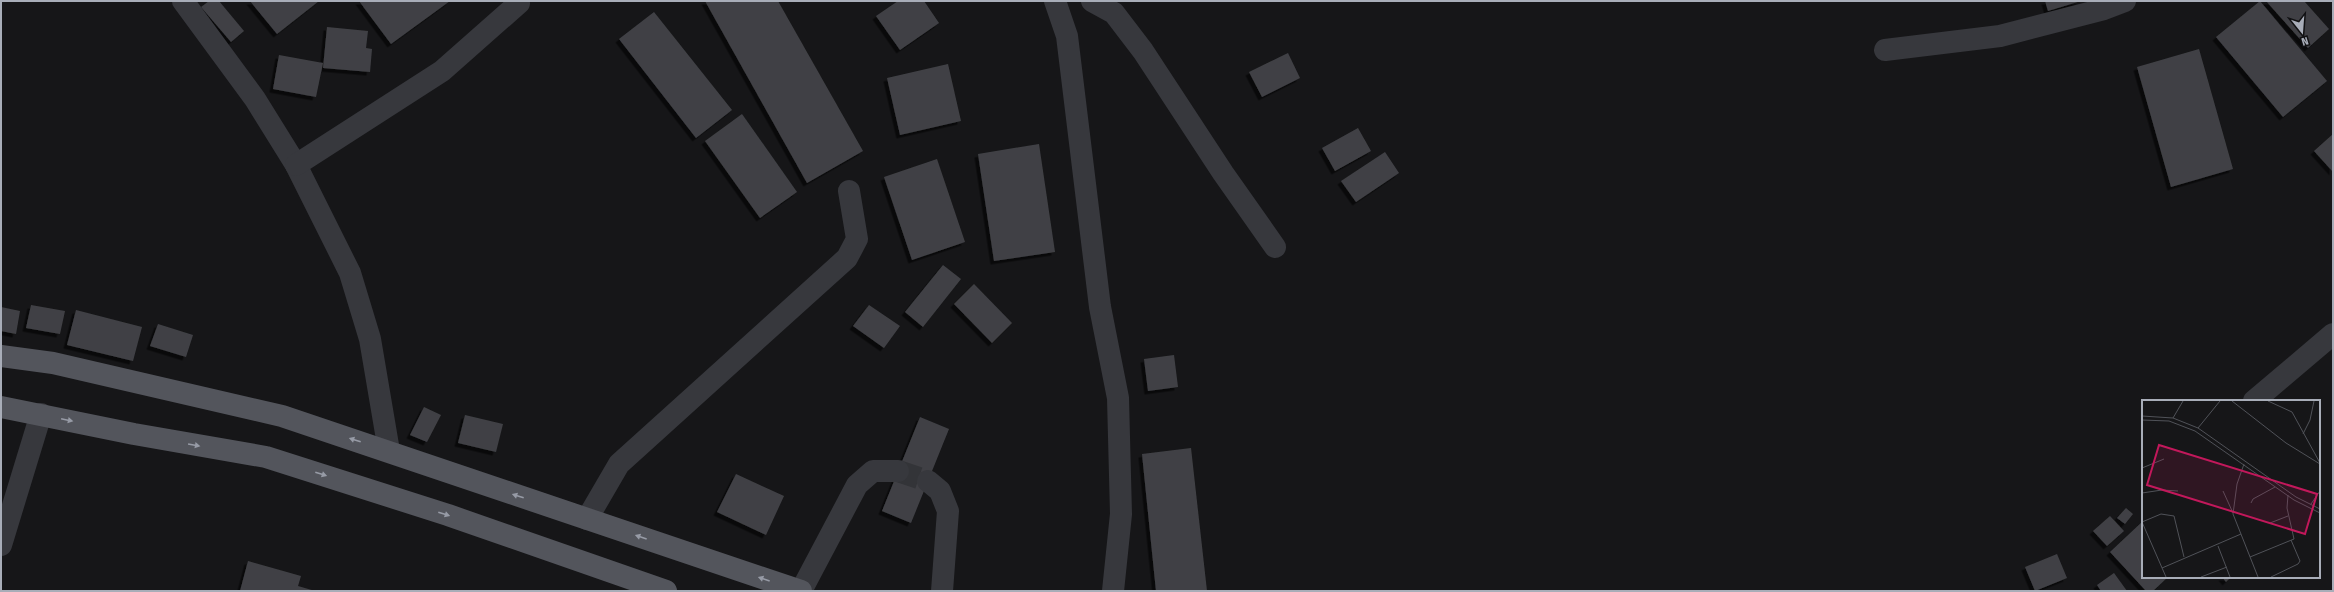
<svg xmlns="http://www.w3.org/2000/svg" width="2334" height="592" font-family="'Fira Sans Condensed',sans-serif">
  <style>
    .building { fill: #404145; filter: url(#shadow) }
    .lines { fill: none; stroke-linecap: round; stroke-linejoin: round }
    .minor-tunnel { stroke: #333438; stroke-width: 22; stroke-dasharray: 22 11; stroke-linecap: butt }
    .minor { stroke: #37383d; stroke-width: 22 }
    .major { stroke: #53555c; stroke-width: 22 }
    .oneway { fill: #979ba6 }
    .inset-road { fill: none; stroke: #505258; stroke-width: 1 }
    .view { fill: #c2185b; fill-opacity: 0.15; stroke: #c2185b; stroke-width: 2 }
    .inset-edge { fill: none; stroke: #a8adb8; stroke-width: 2 }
  </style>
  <defs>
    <filter id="shadow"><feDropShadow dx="-3.5" dy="3.5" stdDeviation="0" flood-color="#0009"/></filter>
  </defs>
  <rect width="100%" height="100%" fill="#161618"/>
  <!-- building -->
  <g class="building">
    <path d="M209,1H219L244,31L231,42L201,7Z"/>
    <path d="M250,1H319L277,34Z"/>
    <path d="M359,1H450L391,44Z"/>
    <path d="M705,1H778L863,151L807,183Z"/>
    <path d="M898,1H924L939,23L900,50L876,16Z"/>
    <path d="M2045,1H2081L2048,11Z"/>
    <path d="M2260,1L2327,81L2283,117L2216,37Z"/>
    <path d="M2266,1H2304L2329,29L2308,48Z"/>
    <path d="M654,12L732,110L696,138L619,39Z"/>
    <path d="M327,27L368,31L366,48L372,49L370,72L323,68Z"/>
    <path d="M2199,49L2233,169L2171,187L2137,67Z"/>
    <path d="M1288,53L1300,78L1262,97L1249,72Z"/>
    <path d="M279,55L323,63L316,97L273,89Z"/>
    <path d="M948,64L961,121L900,135L887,78Z"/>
    <path d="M742,114L797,192L760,218L705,141Z"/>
    <path d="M1358,128L1371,151L1335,171L1322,148Z"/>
    <path d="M2333,134V172L2314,151Z"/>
    <path d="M1039,144L1055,252L994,261L978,154Z"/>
    <path d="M1385,152L1399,173L1356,202L1341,181Z"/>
    <path d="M937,159L965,242L912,260L884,177Z"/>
    <path d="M943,265L961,279L923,327L905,312Z"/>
    <path d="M974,284L1012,323L992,343L954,304Z"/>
    <path d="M31,305L65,311L60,334L26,328Z"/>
    <path d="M869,305L900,326L884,348L853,326Z"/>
    <path d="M1,307L20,311L16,334L1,331Z"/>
    <path d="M76,310L142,327L133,361L67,345Z"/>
    <path d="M158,324L193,335L186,357L150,346Z"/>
    <path d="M1174,355L1178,387L1148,391L1144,359Z"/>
    <path d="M424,407L441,415L427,442L410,435Z"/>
    <path d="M465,415L503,424L496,452L458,443Z"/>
    <path d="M920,417L949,429L911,523L882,511Z"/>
    <path d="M1191,448L1207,591H1156L1142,454Z"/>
    <path d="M736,474L784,496L766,535L717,512Z"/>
    <path d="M2126,508L2133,514L2125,524L2117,518Z"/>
    <path d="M2110,516L2124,531L2107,546L2093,531Z"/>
    <path d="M2143,521V577H2168L2153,591H2146L2110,552Z"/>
    <path d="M2057,554L2067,578L2035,591L2025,567Z"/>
    <path d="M248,561L301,576L298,586L315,591H240Z"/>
    <path d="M2114,573L2127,591H2101L2097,585Z"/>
    <path d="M2222,577H2231L2226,582Z"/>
  </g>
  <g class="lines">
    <!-- minor-tunnel -->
    <path class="minor-tunnel" d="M898,471L928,481"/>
    <!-- minor -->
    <g class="minor">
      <path d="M183,1L255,99L296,165L350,273L370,339L389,451"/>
      <path d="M1055,1L1067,36L1100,307L1118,398L1121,514L1113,591"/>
      <path d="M1092,1L1114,13L1143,51L1223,173L1275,247"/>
      <path d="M1885,50L2000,36L2104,9L2125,1"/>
      <path d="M296,165L442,71L519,3"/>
      <path d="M2254,401L2333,334"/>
      <path d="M928,481L940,491L948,511L942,591"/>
      <path d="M587,519L619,464L847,258L857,239L849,191"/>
      <path d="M1,545L41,414"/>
      <path d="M801,591L857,485L873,471H898"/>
    </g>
    <!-- major -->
    <g class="major">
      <path d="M1,356L53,363L282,416L801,591"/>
      <path d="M1,407L134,434L266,457L448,515L666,591"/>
    </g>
  </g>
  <!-- one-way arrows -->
  <defs><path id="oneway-solid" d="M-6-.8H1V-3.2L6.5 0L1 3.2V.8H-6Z"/></defs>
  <g class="oneway">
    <use href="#oneway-solid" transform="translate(67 420) rotate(12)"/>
    <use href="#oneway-solid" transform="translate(355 440) rotate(-162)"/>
    <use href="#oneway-solid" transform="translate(194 445) rotate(10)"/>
    <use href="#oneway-solid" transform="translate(321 474) rotate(18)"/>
    <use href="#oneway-solid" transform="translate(518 496) rotate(-162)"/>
    <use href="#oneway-solid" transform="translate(444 514) rotate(18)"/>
    <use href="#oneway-solid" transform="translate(641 537) rotate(-161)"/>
    <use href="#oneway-solid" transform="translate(764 579) rotate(-161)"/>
  </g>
  <!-- overview -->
  <g transform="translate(2142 400)">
    <rect width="178" height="178" fill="#161618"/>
    <path class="inset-road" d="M90,1L144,43L178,64M126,1L150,12L178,63M0,16L31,18L56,28L154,97L178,109M31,18L41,1M0,20L27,21L53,31L152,100L178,113M56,28L78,1M161,34L168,20L172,1M102,64L95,84L91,114L116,177M0,68L22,59M81,91L91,113M0,93L20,90L36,91M109,103L111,99L133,87M169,104L178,91M0,122L19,114L32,116L42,157M0,122L24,177M128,123L146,116M76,146L88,177M108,157L152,139L145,108L146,95M20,168L99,134M59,177L85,167M129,177L156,164L158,161L149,140"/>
    <path class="view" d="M17,45L175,94L163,134L5,85Z"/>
    <rect width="178" height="178" class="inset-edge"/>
  </g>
  <!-- border -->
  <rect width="2334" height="592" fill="none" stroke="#a8adb8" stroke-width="4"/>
  <!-- north arrow -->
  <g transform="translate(2302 32) rotate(163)" stroke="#111113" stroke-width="3" paint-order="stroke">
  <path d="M0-3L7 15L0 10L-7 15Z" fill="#a8adb8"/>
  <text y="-6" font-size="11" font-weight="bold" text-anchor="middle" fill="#a8adb8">N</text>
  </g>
</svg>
